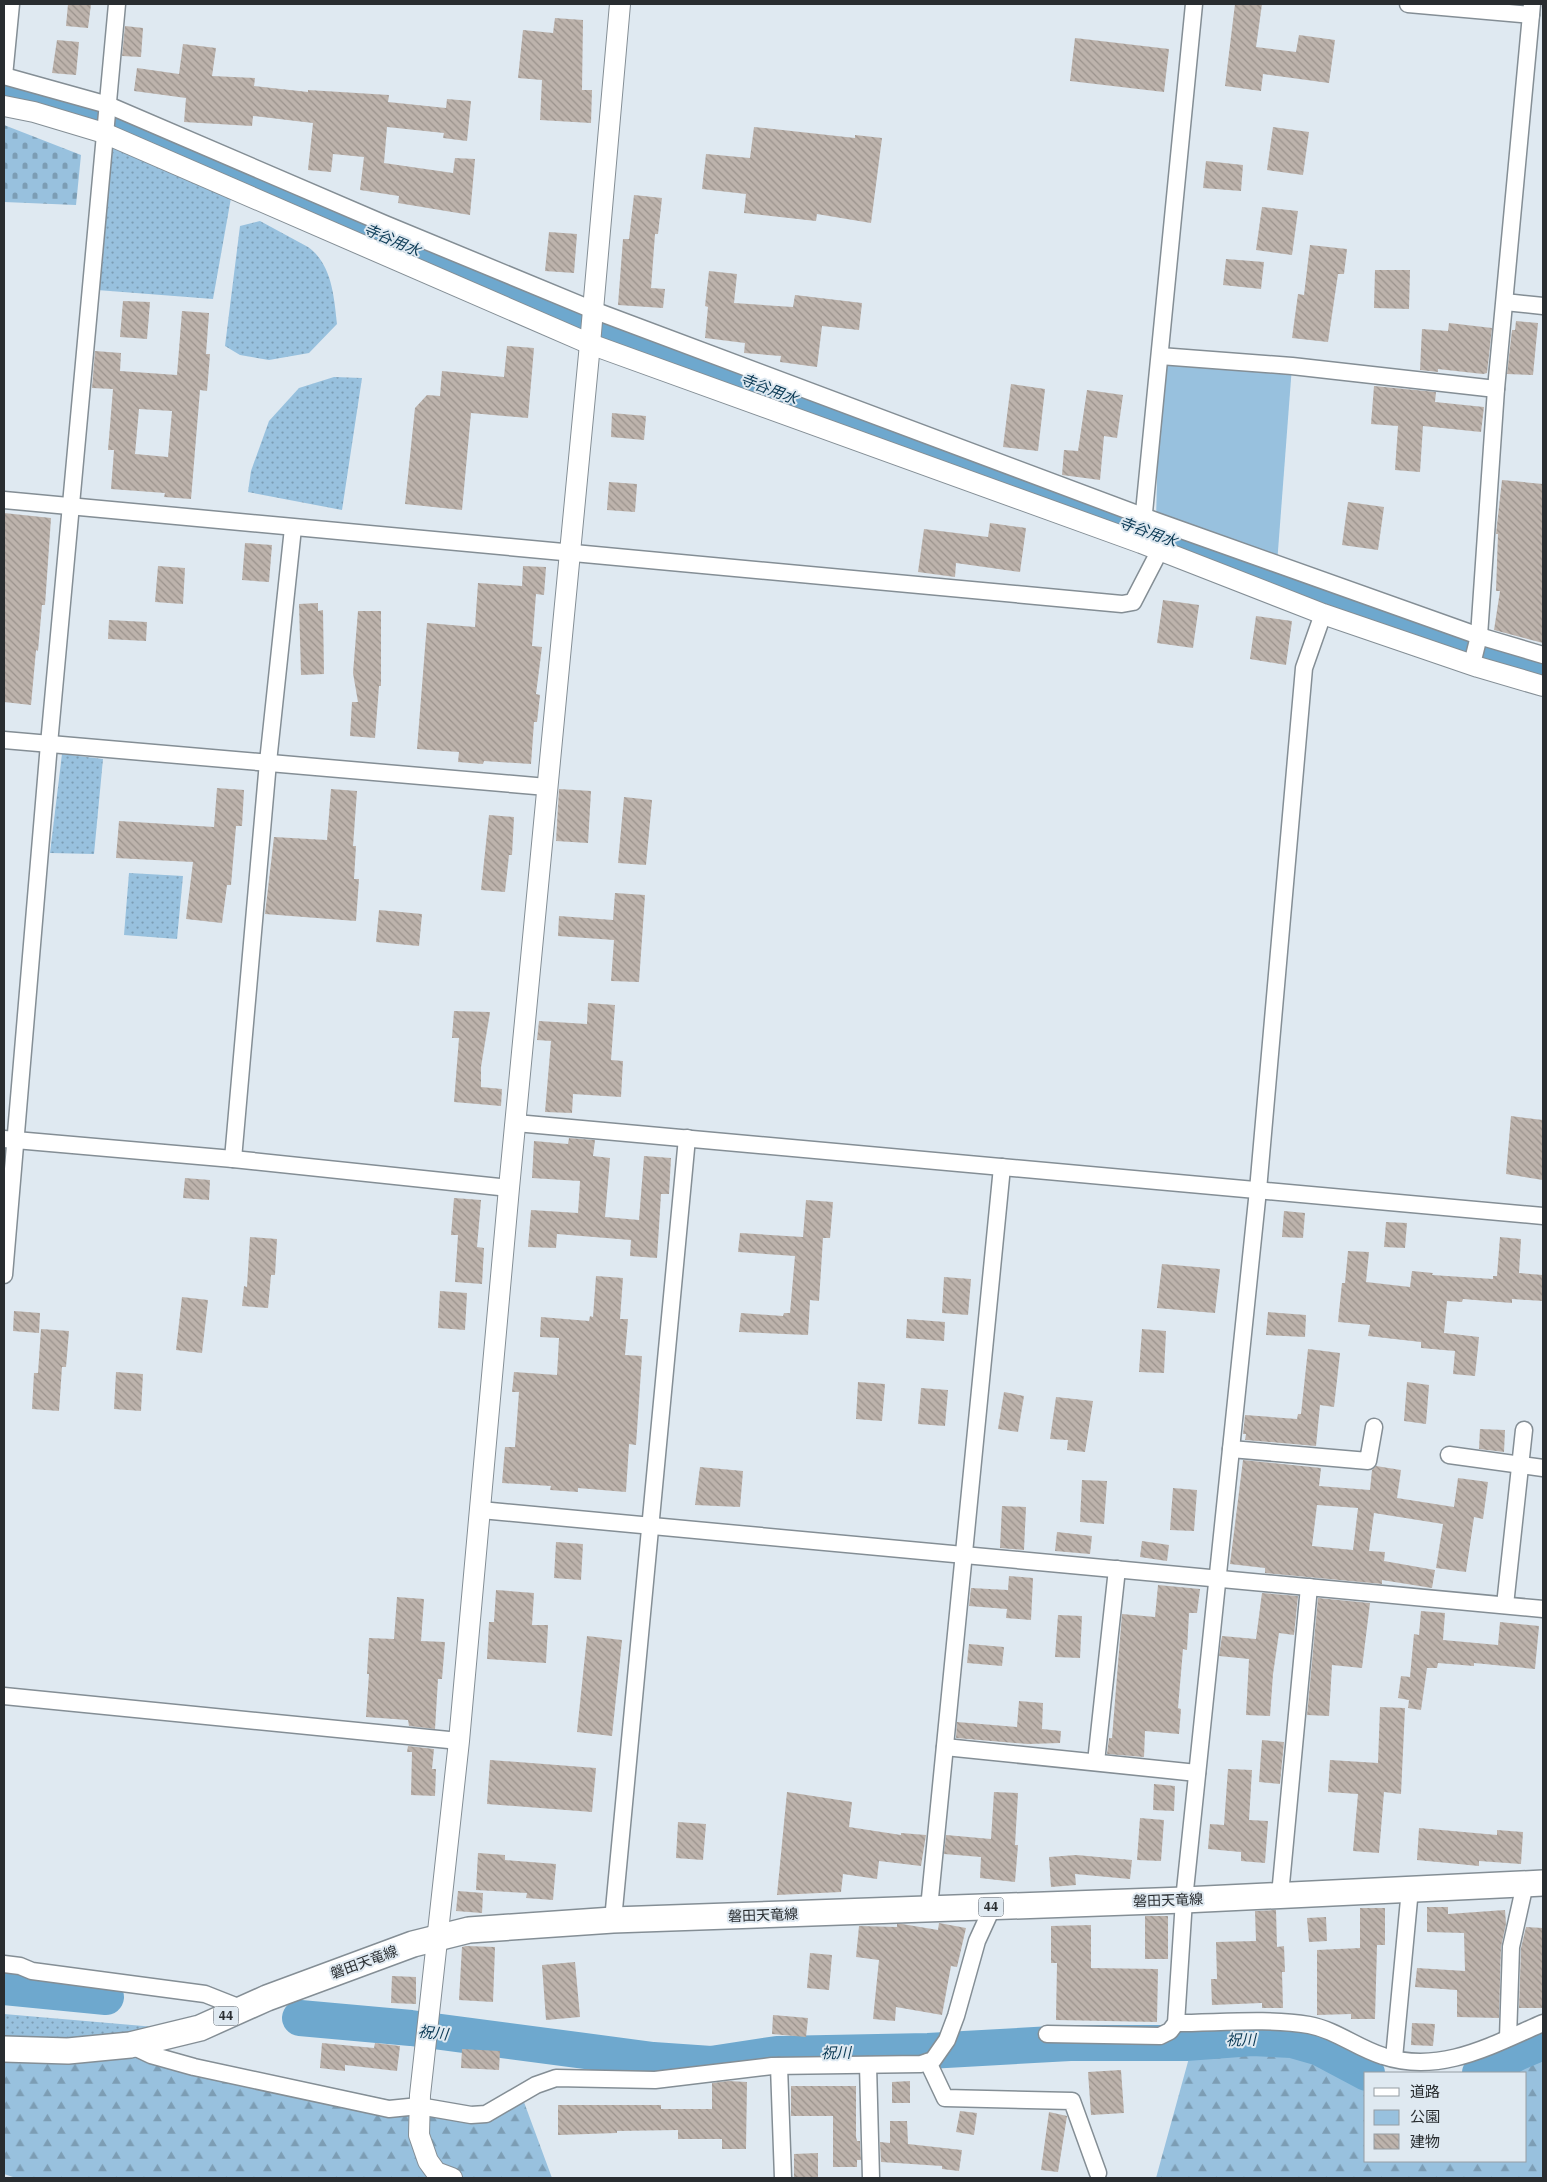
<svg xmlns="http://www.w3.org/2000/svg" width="1547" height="2182" font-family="'IBM Plex Serif','Noto Sans JP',serif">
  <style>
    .grass { fill: url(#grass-dots) }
    .forest { fill: url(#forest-firs) }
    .cemetery { fill: url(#cemetery-stones) }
    .green { fill: #98c1de }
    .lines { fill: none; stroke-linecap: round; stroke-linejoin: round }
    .river { stroke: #6ea8ce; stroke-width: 36 }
    .building { fill: url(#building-back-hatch); fill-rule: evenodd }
    .minor-casing { stroke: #848e95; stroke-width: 19 }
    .tertiary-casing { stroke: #848e95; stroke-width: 22 }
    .primary-casing { stroke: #848e95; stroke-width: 28 }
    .minor { stroke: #fff; stroke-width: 16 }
    .tertiary { stroke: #fff; stroke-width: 20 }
    .primary { stroke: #fff; stroke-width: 25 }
    .labels { text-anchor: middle; stroke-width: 4; stroke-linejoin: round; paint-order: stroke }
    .shield { fill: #dfe9f1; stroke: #60656a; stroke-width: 1 }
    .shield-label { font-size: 12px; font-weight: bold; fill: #292d30 }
    .street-label { font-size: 14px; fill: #292d30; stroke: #dfe9f1 }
    .water-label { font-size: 15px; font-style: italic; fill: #0b3a55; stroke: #dfe9f1 }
  </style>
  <defs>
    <pattern id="grass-dots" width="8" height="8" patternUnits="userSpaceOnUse" patternTransform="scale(1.25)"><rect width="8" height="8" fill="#98c1de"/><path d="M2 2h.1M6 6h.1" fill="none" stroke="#7c9db4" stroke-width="1.8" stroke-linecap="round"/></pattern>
    <pattern id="forest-firs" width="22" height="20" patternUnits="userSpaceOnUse" patternTransform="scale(1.25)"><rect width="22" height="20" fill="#98c1de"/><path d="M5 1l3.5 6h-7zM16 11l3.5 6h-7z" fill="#7c9db4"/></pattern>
    <pattern id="cemetery-stones" width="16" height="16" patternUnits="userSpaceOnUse" patternTransform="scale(1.25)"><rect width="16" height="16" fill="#98c1de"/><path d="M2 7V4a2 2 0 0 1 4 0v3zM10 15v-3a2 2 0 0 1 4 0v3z" fill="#7c9db4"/></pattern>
    <pattern id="building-back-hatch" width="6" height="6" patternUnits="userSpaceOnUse" patternTransform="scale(1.25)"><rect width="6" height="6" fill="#bdb3ac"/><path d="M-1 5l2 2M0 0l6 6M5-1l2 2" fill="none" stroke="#9a928c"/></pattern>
  </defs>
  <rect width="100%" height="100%" fill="#dfe9f1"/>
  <!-- grass -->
  <g class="grass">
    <path d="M4,82L77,101L593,314L1543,652V685L590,344L104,133L4,108Z"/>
    <path d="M110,144L231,198L213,299L97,290Z"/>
    <path d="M260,221L308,247C332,264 334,297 337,324L309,353L269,360L240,355L225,346L240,226Z"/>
    <path d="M334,377L362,378L342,510L248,492L251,471L269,421L299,388Z"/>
    <path d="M62,754L103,759L94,854L50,853Z"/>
    <path d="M129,873L183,876L177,939L124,935Z"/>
    <path d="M4,2014L190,2030L4,2047Z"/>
  </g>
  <!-- forest -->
  <g class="forest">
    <path d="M1543,2043V2178H1156L1192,2047L1306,2057L1366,2084V2161H1526V2073H1474Z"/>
    <path d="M130,2045L419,2106L486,2114L521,2094L552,2178H16L4,2174V2050Z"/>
  </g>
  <!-- cemetery -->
  <path class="cemetery" d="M4,125L81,155L76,205L4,202Z"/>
  <!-- green -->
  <path class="green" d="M1160,356L1292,366L1277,564L1156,521Z"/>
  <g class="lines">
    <!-- river -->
    <g class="river">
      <path d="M4,88L62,102L139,132L569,313L1151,534L1452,640L1543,665"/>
      <path d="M4,1987L106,1997"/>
      <path d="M300,2018L411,2028L653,2060L711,2064L777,2054L928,2051L1070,2043H1186L1252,2038L1292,2040L1320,2048L1367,2073"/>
      <path d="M1480,2073L1517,2053L1543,2042"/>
    </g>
  </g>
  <!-- building -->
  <g class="building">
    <path d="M68,4H91L88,28L66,26Z"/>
    <path d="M1235,4H1262L1256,47L1296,52L1299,35L1335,40L1329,83L1263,74L1261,91L1225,86Z"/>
    <path d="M555,18L583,20L582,90H592L591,123L540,120L542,80L518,78L523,30L553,33Z"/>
    <path d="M125,26L143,28L141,57L122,56Z"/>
    <path d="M1075,38L1169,49L1164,92L1070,81Z"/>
    <path d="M57,40L79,42L76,75L52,73Z"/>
    <path d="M183,44L216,48L212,76L255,78L254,86L308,92V90L389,95L388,102L446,108L447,99L471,101L467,141L443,138L444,133L387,127L384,163L453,173L455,158L475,159L470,215L398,203L399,196L360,190L364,157L333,154L331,172L308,170L313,123L253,116L252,126L184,122L186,98L134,91L137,68L179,74Z"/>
    <path d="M754,127L855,138V135L882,138L871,223L817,214L816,221L744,213L746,194L702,189L706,154L750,158Z"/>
    <path d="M1273,127L1309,132L1303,175L1267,170Z"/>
    <path d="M1206,161L1243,165L1241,191L1203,188Z"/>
    <path d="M634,195L662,198L658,234H655L651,288L665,289L663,308L618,305L623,239H629Z"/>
    <path d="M1262,207L1298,211L1292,255L1256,250Z"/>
    <path d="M549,232L577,234L574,273L545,271Z"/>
    <path d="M1310,245L1347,249L1344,274H1338L1328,342L1292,338L1298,294L1304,295Z"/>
    <path d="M1226,259L1264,262L1261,289L1223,285Z"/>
    <path d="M1375,270H1410L1409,309L1374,308Z"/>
    <path d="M709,271L737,274L734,303L793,307L795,295L862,303L859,330L822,326L817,367L780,362L781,356L744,353L745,343L705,338L708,307L705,306Z"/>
    <path d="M123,301L150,302L147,339L120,337Z"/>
    <path d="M182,311L209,313L206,354H210L207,391L200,390L191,499L164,497L165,493L111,489L114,450H108L113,389L92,388L95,351L121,353L120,371L177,375ZM139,409L172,411L168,457L135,454Z"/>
    <path d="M1516,321L1538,323L1533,375L1507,374L1512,330H1515Z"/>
    <path d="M1449,323L1492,328L1487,373L1483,374L1438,369V372L1420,370L1422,329L1448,331Z"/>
    <path d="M507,346L534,348L528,418L471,413L462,510L405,504L415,408L427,395L440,396L442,371L504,377Z"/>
    <path d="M1011,384L1045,389L1038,451L1003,447Z"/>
    <path d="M1374,386L1436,392L1435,402L1484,407L1481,432L1423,426L1420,472L1395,470L1398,426L1371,424Z"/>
    <path d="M1087,390L1123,395L1117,438L1104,436L1100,480L1062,475L1064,450L1078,451Z"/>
    <path d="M612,413L646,416L644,440L611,437Z"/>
    <path d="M1502,480L1543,484V643L1494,630L1500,591H1496L1498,534H1496Z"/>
    <path d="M609,482L637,484L635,512L607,510Z"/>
    <path d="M1348,502L1384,507L1378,550L1342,545Z"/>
    <path d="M4,513L51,518L45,605H42L38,651L36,650L31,705L4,702Z"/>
    <path d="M990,523L1026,528L1020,572L956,563L955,577L918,572L924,529L988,537Z"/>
    <path d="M245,543L272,545L269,582L242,580Z"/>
    <path d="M158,566L185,568L183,604L155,602Z"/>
    <path d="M523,566L546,567L544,595L536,594L532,646L542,647L536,694L540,695L537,722H534L531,764L484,761L483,764L458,762L459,752L417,749L427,623L475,627L478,583L522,586Z"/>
    <path d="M1163,600L1199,605L1193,648L1157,643Z"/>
    <path d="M318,603V611L323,610L324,674L301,675L299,604Z"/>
    <path d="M358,611H381V686H379L375,738L350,736L352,702H358L353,673Z"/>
    <path d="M1256,616L1292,621L1286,665L1250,659Z"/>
    <path d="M109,620L147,622L146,641L108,639Z"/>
    <path d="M217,788L244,790L242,826H236L231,885H227L222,923L186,919L193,862L116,858L119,821L214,827Z"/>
    <path d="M331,789L357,791L353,846H356L354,879H359L356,921L265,914L274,837L327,840Z"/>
    <path d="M559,789L591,791L588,843L556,841Z"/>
    <path d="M624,797L652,800L646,865L618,863Z"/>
    <path d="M489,815L514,817L512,855H509L505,892L481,890Z"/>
    <path d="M615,893L645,895L639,982L611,981L614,940L558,936L559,916L613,920Z"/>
    <path d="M379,910L422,914L419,946L376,942Z"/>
    <path d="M588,1003L615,1005L611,1060L623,1061L621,1097L573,1094L572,1113L545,1112L551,1041L537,1040L539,1021L587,1024Z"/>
    <path d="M454,1011L490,1012L481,1067V1087L502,1089L501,1106L454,1102L459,1038H452Z"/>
    <path d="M1511,1116L1543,1120V1180L1506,1174Z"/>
    <path d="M569,1138L595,1140L593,1156L610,1158L605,1217L639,1220L644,1156L671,1158L669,1194H661L657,1258L630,1256L631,1240L557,1234L556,1248L528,1247L531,1210L578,1213L580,1181L532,1178L534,1141L568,1144Z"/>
    <path d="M185,1178L210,1180L209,1200L183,1198Z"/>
    <path d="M454,1198L481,1200L477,1247L484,1248L482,1284L455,1282L458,1235H451Z"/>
    <path d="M806,1200L833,1202L830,1238H823L819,1301L810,1300L808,1335L739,1332L741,1313L783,1316L784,1313H790L795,1256L738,1252L740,1233L803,1237Z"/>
    <path d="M1284,1211L1305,1213L1303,1238L1282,1237Z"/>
    <path d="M1386,1222L1407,1223L1405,1248L1384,1247Z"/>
    <path d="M250,1237L277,1239L275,1275H271L268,1308L242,1306L244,1286L247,1287Z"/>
    <path d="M1500,1237L1521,1239L1519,1273L1543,1275V1301L1512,1299V1303L1463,1299L1462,1302L1447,1301L1444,1333L1479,1337L1475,1376L1453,1374L1455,1351L1421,1348V1342L1368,1336L1370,1325L1338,1322L1342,1283H1345L1348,1251L1369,1252L1366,1282L1410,1287L1412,1271L1433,1273L1432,1275L1493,1279V1276H1497Z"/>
    <path d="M1162,1264L1220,1269L1215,1313L1157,1308Z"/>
    <path d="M596,1276L623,1278L620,1319H628L625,1355L642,1356L636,1445L629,1444L626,1492L578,1488V1492L550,1490L551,1486L502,1483L505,1447H515L519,1392H512L514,1372L557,1375L559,1338L540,1337L541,1317L589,1321L590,1316L593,1317Z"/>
    <path d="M944,1277L971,1279L968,1315L942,1313Z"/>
    <path d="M440,1291L467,1293L465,1330L438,1328Z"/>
    <path d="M182,1297L208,1300L202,1353L176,1350Z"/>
    <path d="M14,1311L40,1313L39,1333L13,1331Z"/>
    <path d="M1268,1312L1306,1315L1305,1337L1266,1335Z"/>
    <path d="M907,1319L945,1322L944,1341L906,1338Z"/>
    <path d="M41,1329L69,1331L66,1367H62L59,1411L32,1409L34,1373H38Z"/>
    <path d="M1142,1329L1166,1331L1164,1373L1139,1372Z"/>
    <path d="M1308,1349L1340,1353L1334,1407L1320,1405L1316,1446L1245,1440L1246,1434H1243L1245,1415L1297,1419L1298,1414H1301Z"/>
    <path d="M116,1372L143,1374L141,1411L114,1409Z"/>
    <path d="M858,1382L885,1384L882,1421L856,1419Z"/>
    <path d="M1407,1382L1429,1385L1426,1424L1404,1421Z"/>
    <path d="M921,1388L948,1390L945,1426L918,1424Z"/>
    <path d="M1004,1392L1024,1396L1018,1432L998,1429Z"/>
    <path d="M1056,1397L1093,1401L1085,1452L1067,1450L1068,1440L1050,1439Z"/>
    <path d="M1480,1429L1505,1430L1504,1452L1479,1449Z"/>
    <path d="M1243,1460L1321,1468L1319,1486L1370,1490L1372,1470L1376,1466L1401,1470L1397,1498L1454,1507L1458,1478L1488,1482L1483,1519L1474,1517L1466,1572L1436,1568L1443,1524L1374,1513L1369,1551L1385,1552L1384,1561L1435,1570L1432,1588L1382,1580V1584L1265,1573V1568L1230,1564ZM1317,1505L1358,1508L1353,1550L1312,1546Z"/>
    <path d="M700,1467L743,1471L740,1507L695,1505Z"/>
    <path d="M1082,1480L1107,1481L1104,1524L1080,1522Z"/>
    <path d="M1173,1488L1197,1490L1194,1531L1170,1530Z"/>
    <path d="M1002,1506L1026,1507L1024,1550L1000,1548Z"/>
    <path d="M1057,1532L1092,1536L1090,1554L1055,1551Z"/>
    <path d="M1142,1541L1169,1545L1167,1561L1140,1557Z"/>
    <path d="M556,1542L583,1544L581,1580L554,1578Z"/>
    <path d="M1009,1576L1033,1578L1031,1620L1006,1618L1007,1609L969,1606L971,1588L1008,1590Z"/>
    <path d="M1158,1585L1200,1589L1197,1613H1189L1187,1650L1183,1649L1178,1708L1181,1709L1179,1734L1145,1731L1144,1757L1107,1754L1109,1738H1112L1122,1614L1155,1617Z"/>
    <path d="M496,1590L534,1593L532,1625H548L546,1663L487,1659L489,1622H494Z"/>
    <path d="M1262,1593L1298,1596L1294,1635L1279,1633L1273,1674L1270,1716L1246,1715L1249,1659L1219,1656L1222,1636L1256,1639Z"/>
    <path d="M397,1597L424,1599L421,1641L445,1642L442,1679H438L435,1729L409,1726L408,1720L366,1717L369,1674H367L369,1638L394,1639Z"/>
    <path d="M1318,1598L1370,1603L1362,1668L1332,1665L1329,1716L1307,1715Z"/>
    <path d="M1421,1611L1445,1613L1443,1640L1498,1645L1500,1622L1539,1626L1535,1669L1474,1663V1666L1438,1663L1437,1668H1427L1421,1710L1408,1708L1409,1700L1398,1698L1401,1676L1410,1677L1414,1634L1419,1635Z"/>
    <path d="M1058,1615L1082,1616L1080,1658L1055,1657Z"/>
    <path d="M587,1636L622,1640L612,1736L577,1732Z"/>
    <path d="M969,1644L1004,1647L1002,1666L967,1663Z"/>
    <path d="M1019,1701L1043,1703L1042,1729L1061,1731L1060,1743L1028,1744L956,1738L957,1722L1017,1727Z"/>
    <path d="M1380,1707L1405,1708L1401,1794L1384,1792L1379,1853L1353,1851L1358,1794L1328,1792L1330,1760L1378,1763Z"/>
    <path d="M1262,1740L1284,1742L1280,1784L1259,1782Z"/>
    <path d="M408,1746L434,1749L432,1769H436L435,1796L411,1795L412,1752H407Z"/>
    <path d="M490,1760L596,1768L592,1812L487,1804Z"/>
    <path d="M1228,1769L1252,1770L1249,1820L1268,1821L1265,1863L1241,1861V1852L1208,1849L1210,1824L1224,1825Z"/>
    <path d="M1154,1784L1175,1786L1174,1811L1153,1810Z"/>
    <path d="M787,1792L852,1802L849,1827L901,1835V1833L926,1835L921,1866L879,1861L877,1879L843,1874L841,1892L777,1895Z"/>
    <path d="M994,1792L1018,1793L1015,1845H1018L1015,1882L980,1878L981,1857L944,1854L946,1835L991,1839Z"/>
    <path d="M1140,1818L1164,1820L1161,1861L1137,1860Z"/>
    <path d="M678,1822L706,1824L703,1860L676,1858Z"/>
    <path d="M1419,1828L1497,1835V1830L1523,1832L1521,1864L1479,1861V1866L1417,1860Z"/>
    <path d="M478,1853L505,1855V1860L556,1864L553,1900L526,1898L527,1893L476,1890Z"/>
    <path d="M1076,1855L1132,1860L1130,1879L1075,1874L1076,1885L1051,1887L1049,1857Z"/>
    <path d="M458,1891L483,1893L482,1913L456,1911Z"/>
    <path d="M1427,1907H1448V1914L1505,1910L1506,1924L1501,1947L1499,2018L1457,2017V1990L1415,1987L1417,1968L1465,1971L1464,1933L1427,1932Z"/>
    <path d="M1360,1908H1385V1945H1377L1375,2019H1351V2014L1317,2015V1950L1360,1948Z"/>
    <path d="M1276,1910L1277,1947L1284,1946L1285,1972H1282L1283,2008H1262V2003L1212,2005L1211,1979H1217L1216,1942L1256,1941L1255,1911Z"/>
    <rect x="1145" y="1916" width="23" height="43"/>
    <path d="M1326,1917L1327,1941L1309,1942L1307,1918Z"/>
    <path d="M939,1923L966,1928L957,1967L951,1966L942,2015L896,2007L895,2021L873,2019L879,1960L856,1957L859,1926L897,1927V1924H902L938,1930Z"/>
    <path d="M1091,1925V1968L1158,1969L1157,2022L1056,2020L1057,1963H1051V1926Z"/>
    <path d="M1526,1927L1543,1928V2008H1519L1521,1948Z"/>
    <path d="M466,1946L495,1947L493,2002L459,2000L462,1947Z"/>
    <path d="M810,1953L832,1955L829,1990L807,1988Z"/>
    <path d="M575,1962L580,2017L546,2020L542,1965Z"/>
    <path d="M392,1976L416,1977V2004L391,2003Z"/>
    <path d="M773,2015L808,2018L806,2037L772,2034Z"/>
    <path d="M1412,2023L1435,2024L1433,2046L1411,2045Z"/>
    <path d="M322,2043L374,2048L375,2043L400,2046L397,2071L345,2065V2071L320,2068Z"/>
    <path d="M462,2049L500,2051L499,2070L461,2068Z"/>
    <path d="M1121,2070L1124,2113L1091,2115L1088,2072Z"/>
    <path d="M728,2081L747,2082L746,2149H722V2139H678V2130L617,2131V2133L558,2135V2105H661V2109H712V2083Z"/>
    <path d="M910,2081V2103H892V2082Z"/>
    <path d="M791,2086H856V2137L857,2141H860L861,2160H857V2167H833V2116H791Z"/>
    <path d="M960,2111L977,2113L974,2135L956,2132Z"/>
    <path d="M1049,2112L1067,2116L1058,2172L1041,2170Z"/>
    <path d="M890,2121H907L908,2144L962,2150L959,2171L942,2169V2166L881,2162L880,2142L890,2143Z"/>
    <path d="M818,2153V2178H794V2154Z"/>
  </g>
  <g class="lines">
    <defs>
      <g id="minor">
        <path d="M1408,4L1531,15"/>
        <path d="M4,76L108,105L385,224L593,310L1156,521L1479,636L1543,655"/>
        <path d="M4,76L11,4"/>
        <path d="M1505,302L1543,306"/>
        <path d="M1160,356L1292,366L1496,389"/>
        <path d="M4,500L1122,604L1133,602L1160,550"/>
        <path d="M1141,543L1194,4"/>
        <path d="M1472,664L1479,636L1496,389L1532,4"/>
        <path d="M4,740L547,787"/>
        <path d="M516,1123L1543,1216"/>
        <path d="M4,1139L233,1159L509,1188"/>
        <path d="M233,1159L268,762L293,528"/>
        <path d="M4,1275L49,744L117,4"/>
        <path d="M1231,1449L1368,1461L1374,1427"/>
        <path d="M1449,1455L1543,1468"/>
        <path d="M481,1510L1543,1609"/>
        <path d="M1505,1605L1524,1430"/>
        <path d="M4,1696L459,1741"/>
        <path d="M945,1747L1197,1773"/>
        <path d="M1096,1762L1117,1569"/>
        <path d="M1280,1895L1309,1587"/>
        <path d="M929,1908L1002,1167"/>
        <path d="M613,1920L687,1138"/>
        <path d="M4,1964L20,1966L32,1971L205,1994L243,2009"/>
        <path d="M1176,2023C1218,2023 1268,2018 1309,2025C1336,2030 1357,2048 1383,2056C1440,2075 1492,2045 1543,2023"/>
        <path d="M1047,2034L1160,2036L1170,2031L1176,2023L1184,1900L1258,1190L1304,668L1323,614"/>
        <path d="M1508,2038L1511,1947L1525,1884"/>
        <path d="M130,2045L151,2055L194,2067L389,2109L419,2106L471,2115L486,2114L536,2085L556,2078L655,2080L772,2066L921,2064L933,2060L947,2040L956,2016L977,1941L993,1906"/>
        <path d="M1394,2058L1410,1889"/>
        <path d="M928,2062L945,2098L1072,2101L1098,2173"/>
        <path d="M868,2065L871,2178"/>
        <path d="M779,2066L783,2178"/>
      </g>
      <g id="tertiary">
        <path d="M4,106L34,112L104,133L590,344L1141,543L1323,614L1478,667L1543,686"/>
        <path d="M452,2178L436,2172L428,2161L419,2135L420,2095L459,1741L509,1188L590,344L620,4"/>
      </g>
      <path id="primary" d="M4,2049L68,2051L130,2045L200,2028L267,1998L413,1944L469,1930L613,1920L1184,1900L1543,1883"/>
    </defs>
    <!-- minor casing -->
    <use href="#minor" class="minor-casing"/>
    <!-- tertiary casing -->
    <use href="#tertiary" class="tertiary-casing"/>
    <!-- primary casing -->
    <use href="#primary" class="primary-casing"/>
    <!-- minor -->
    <use href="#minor" class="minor"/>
    <!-- tertiary -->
    <use href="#tertiary" class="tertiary"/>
    <!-- primary -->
    <use href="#primary" class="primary"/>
  </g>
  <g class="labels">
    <!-- shield labels -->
    <g class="shield">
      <rect x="978.5" y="1897.5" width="25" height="19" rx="4"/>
      <rect x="213.5" y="2006.5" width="25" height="19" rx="4"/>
    </g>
    <g class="shield-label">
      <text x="991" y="1911">44</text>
      <text x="226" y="2020">44</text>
    </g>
    <!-- street labels -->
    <g class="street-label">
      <text transform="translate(1168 1900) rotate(-2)" y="5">磐田天竜線</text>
      <text transform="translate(763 1915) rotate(-2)" y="5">磐田天竜線</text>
      <text transform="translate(364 1962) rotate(-20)" y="5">磐田天竜線</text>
    </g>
    <!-- water labels -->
    <g class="water-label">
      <text transform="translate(392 240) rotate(23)" y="5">寺谷用水</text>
      <text transform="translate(769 389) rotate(21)" y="5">寺谷用水</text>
      <text transform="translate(1148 532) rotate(20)" y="5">寺谷用水</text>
      <text transform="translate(433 2033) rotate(6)" y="5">祝川</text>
      <text transform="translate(1241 2040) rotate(-1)" y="5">祝川</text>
      <text transform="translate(836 2053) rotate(-1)" y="5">祝川</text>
    </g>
  </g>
  <!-- border -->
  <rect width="1547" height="2182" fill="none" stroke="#292d30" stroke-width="10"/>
  <!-- legend -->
  <rect x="1364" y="2072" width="162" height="90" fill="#dfe9f1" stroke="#969ea4"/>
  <rect x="1374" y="2088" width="25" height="8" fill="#ffffff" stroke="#969ea4"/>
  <text x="1410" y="2097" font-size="15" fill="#292d30">道路</text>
  <rect x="1374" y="2110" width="25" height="15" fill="#98c1de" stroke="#969ea4"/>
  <text x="1410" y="2122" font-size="15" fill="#292d30">公園</text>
  <rect x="1374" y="2134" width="25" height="15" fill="url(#building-back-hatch)" stroke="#969ea4"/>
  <text x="1410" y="2147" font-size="15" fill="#292d30">建物</text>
</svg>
